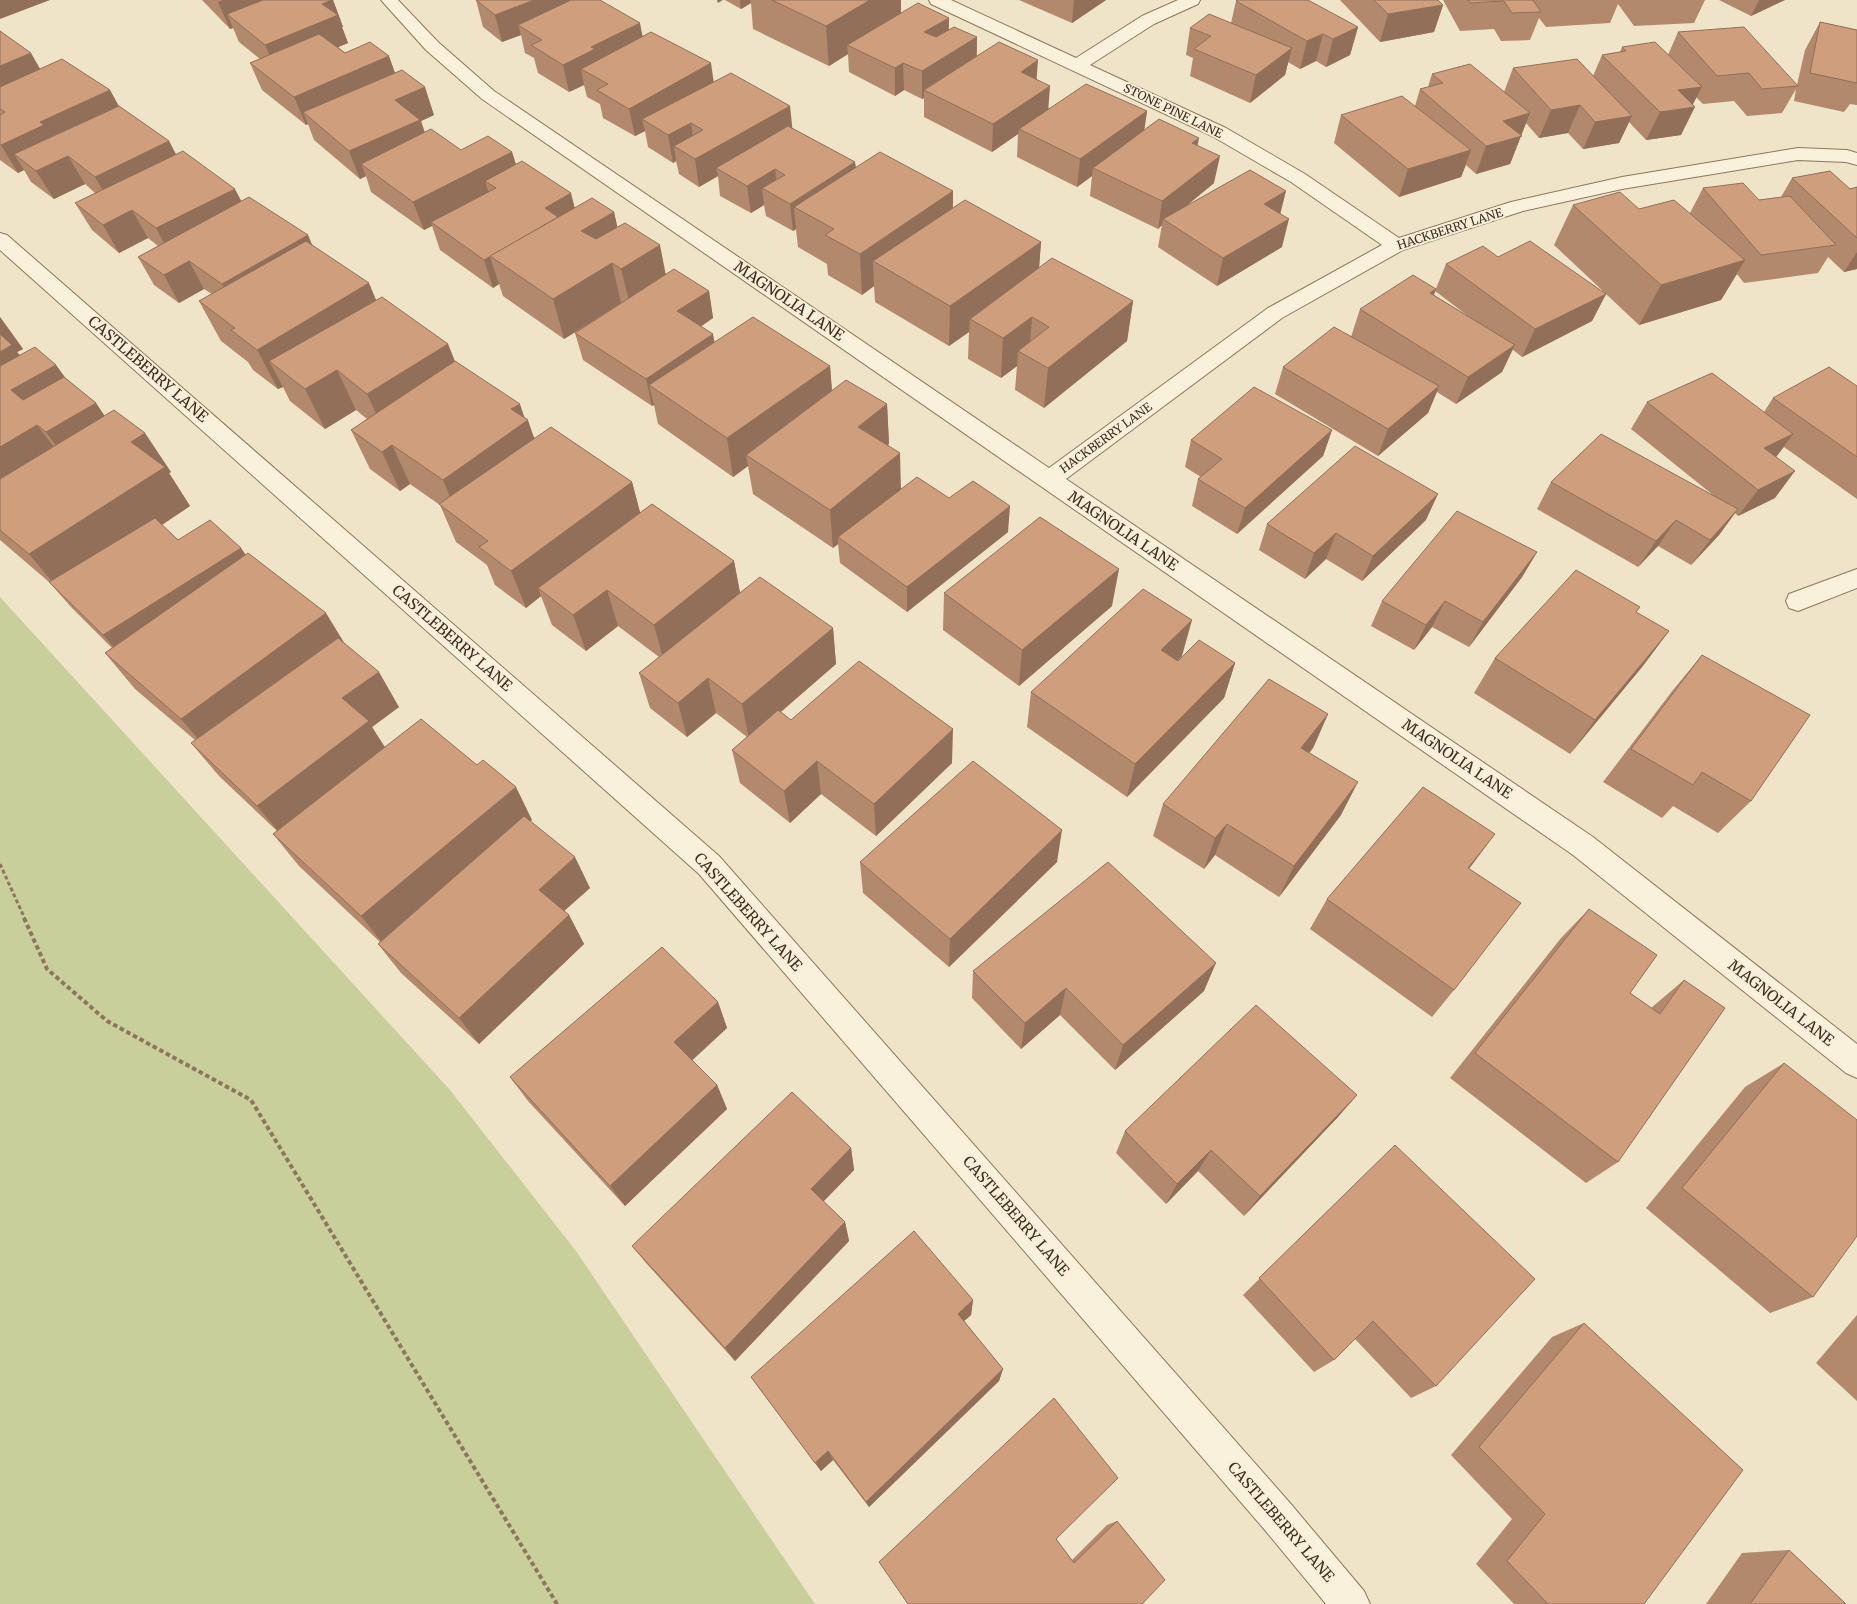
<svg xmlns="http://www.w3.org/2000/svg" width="1857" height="1604" font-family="Merriweather,serif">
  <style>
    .green { fill: #c9cf9b }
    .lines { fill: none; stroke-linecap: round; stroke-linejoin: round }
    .street-casing { stroke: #8d765c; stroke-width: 2 }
    .path-far1 { stroke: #8d765c; stroke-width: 3; stroke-dasharray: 4 2.5; stroke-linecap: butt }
    .path { stroke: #8d765c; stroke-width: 4; stroke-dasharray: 4.5 3; stroke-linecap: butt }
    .street { fill: #faf1dc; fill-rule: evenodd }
    .wall { fill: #b2896c }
    .shaded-wall { fill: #916f58 }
    .building { fill: #cf9f7d; stroke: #916f58 }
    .labels { text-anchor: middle; stroke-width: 4; stroke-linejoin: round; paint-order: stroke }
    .far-street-label { font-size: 12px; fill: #3d2e20; stroke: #f7eed8 }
    .street-label { font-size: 15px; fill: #3d2e20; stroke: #f7eed8 }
  </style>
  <rect width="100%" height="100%" fill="#f0e4c8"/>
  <!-- green -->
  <path class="green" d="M0,597L450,1090L576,1251L815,1604H0Z"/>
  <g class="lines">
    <defs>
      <g id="street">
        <path d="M381,0H398L438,42L494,91L1049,468L1268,308L1382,245L1291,182L1212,136L931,4L929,0H951L1076,58L1142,16L1178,0H1200L1198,4L1154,24L1090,65L1226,128L1305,174L1399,238L1511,202L1622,177L1798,148L1847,150L1857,153V165L1846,162L1798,160L1622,189L1523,211L1403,250L1282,318L1066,479L1593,837L1857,1044V1078L1846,1073L1573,855L482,99L426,50Z"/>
        <path d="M0,233L7,235L719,856L1290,1503L1364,1591L1370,1604H1326L1264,1529L699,874L0,250Z"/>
        <path d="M1857,569V588L1798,611L1789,608L1786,601L1789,594Z"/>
      </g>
    </defs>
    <!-- street casing -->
    <use href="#street" class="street-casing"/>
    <!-- path-far1 -->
    <path class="path-far1" d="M0,864L25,919"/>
    <!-- path -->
    <path class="path" d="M24,918L47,969L107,1021L251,1100L557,1604"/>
    <!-- street -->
    <use href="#street" class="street"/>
  </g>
  <!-- wall -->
  <g class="wall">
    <path d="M202,0H333L343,27H342L348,43L338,47L345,53L395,73L434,115L421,121L424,132L461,150L512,152L516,164L575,208L614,212L617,227L666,274L709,291L713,318L701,326L714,342L830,366L832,390L887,404L889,444L887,445L901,489L949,498L1008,532L907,612L840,563L838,544L833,548L753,494L748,466L733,477L658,424L654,405L652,406L583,360L575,333L597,319L564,339L503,296L499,284L493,288L440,250L432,226L424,230L371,192L366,176L360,179L314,140L308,124L306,125L262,90L250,63L260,59L239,42L233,28L230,29Z"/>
    <path d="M476,0L643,36L713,82L792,128L855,162L856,167L953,191V208L1041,242L1039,268L1133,301L1127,341L1044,408L1015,390L1017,366L1001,378L968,359L969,332L949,346L875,302L874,286L862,295L828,275L827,264L798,247L796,229L793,231L766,216L764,205L751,213L720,196L718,176L699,187L679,174L676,161L673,163L648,147L645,131L635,136L603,118L600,104L587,97L584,85L569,92L538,73L534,58L525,53L521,35L502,42L483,27Z"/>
    <path d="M725,0H901V13L949,18V30L977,37V56L1037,79L1049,109L1147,111L1144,130L1198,146L1214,183L1186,206L1280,214L1282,247L1217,286L1158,247L1162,225L1158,229L1090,196L1092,176L1077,187L1017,157L1018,134L992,152L924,117V98L922,99L904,90L895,96L849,72L848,54L829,66L753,29L751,3L741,9Z"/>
    <path d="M1019,0H1106L1072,23Z"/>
    <path d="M1340,0H1438L1443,5L1434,32L1380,42Z"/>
    <path d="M1443,0H1705L1694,23L1634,26L1618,4L1610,23L1546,27L1539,18L1530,40L1501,41L1494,29L1460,31Z"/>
    <path d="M1719,0H1785L1751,16Z"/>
    <path d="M1236,1L1358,27L1350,55L1326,67L1316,61L1300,69L1288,62L1285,75L1250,103L1190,76L1193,58L1186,55L1190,28L1231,23Z"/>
    <path d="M1820,22L1857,30V105L1850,104L1844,112L1794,101L1796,89L1782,113L1747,116L1734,101L1703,104L1696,97L1692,105L1681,135L1646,140L1629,122L1619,143L1583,149L1568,133L1539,138L1526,123L1510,164L1476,174L1466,165L1461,177L1399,197L1334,143L1341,115L1415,106L1420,89L1428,87L1432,74L1504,92L1513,68L1593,76L1602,55L1620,52L1622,47L1668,55L1678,32L1797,85L1805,50Z"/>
    <path d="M0,31L40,69L110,90L118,106L169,141L176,154L241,201L312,246L376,300L448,344L455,361L525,418L535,439L632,482L640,512L734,561L740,593L833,628L836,664L781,712L791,720L952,763L876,836L821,794L790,823L740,783L732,750L747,737L716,713L687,737L650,708L639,673L659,657L618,626L586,651L552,625L541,596L526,608L495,585L487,565L456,542L440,505L410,484L400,491L370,469L351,430L367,419L356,410L325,429L290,401L283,387L278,389L253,370L248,362L221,341L199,301L212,294L204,289L179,303L154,285L138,257L158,246L148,238L119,253L92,230L75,203L95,193L85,184L54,199L31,182L24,170L18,173L0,160Z"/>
    <path d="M1792,178L1850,189L1857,187V269L1844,272L1828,257L1818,273L1744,283L1737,274L1721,300L1639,325L1606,294L1592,321L1522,357L1512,349L1502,372L1456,404L1437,392L1428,413L1378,456L1275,394L1283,367L1351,337L1360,309L1436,289L1434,295L1468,316L1435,291L1446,264L1498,257L1604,292L1554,245L1573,205L1690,213L1703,188L1759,200L1781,197Z"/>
    <path d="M0,317L23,349L17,352L20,355L56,365L66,379L96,403L104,416L171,472L169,473L190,506L162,525L178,540L246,555L344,643L399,707L372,727L385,747L532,820L530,821L590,888L564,911L569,915L584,944L479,1044L401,973L378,944L380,942L299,866L273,834L277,831L219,776L191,743L195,740L135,689L105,653L112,648L71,607L49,582L0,540Z"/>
    <path d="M1857,386V499L1784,447L1776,457L1775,498L1738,516L1735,513L1719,535L1691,565L1658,546L1638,567L1537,509L1551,482L1713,495L1631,429L1647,402L1764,412L1773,398Z"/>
    <path d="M1332,430L1323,456L1237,534L1192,506L1198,479L1201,477L1185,467L1191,440Z"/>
    <path d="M1426,520L1362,581L1326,559L1305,579L1259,550L1267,524Z"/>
    <path d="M1537,552L1522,577L1469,647L1432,627L1414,650L1371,626L1382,601Z"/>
    <path d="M944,593L1112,606L1019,686L943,630Z"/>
    <path d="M1636,613L1669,631L1642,667L1570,754L1474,693L1495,658Z"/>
    <path d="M1702,655L1751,801L1718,833L1673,806L1662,818L1603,782L1673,690Z"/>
    <path d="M1182,656L1177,661L1235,663L1224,698L1127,797L1027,727L1031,692Z"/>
    <path d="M1328,714L1313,748L1309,753L1341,815L1279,897L1215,855L1204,869L1153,836L1163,804Z"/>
    <path d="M860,862H1057L949,967L863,893Z"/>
    <path d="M1470,869L1454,990L1432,1017L1310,929L1327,899Z"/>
    <path d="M1589,909L1630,993L1651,1008L1684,980L1618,1162L1586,1183L1450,1078L1561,938Z"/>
    <path d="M973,971L1204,991L1115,1070L1060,1015L1021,1049L972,998Z"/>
    <path d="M718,1002L727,1028L692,1060L717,1085L727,1109L625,1206L528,1101L510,1077Z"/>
    <path d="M1784,1063L1813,1297L1770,1313L1646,1208L1745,1087Z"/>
    <path d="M1357,1095L1337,1118L1244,1216L1198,1171L1166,1204L1116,1153L1125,1131Z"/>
    <path d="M1395,1145L1436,1386L1411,1398L1355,1339L1334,1360L1314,1372L1243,1295Z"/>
    <path d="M851,1148L854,1170L823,1202L845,1222L849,1241L735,1361L646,1263L632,1246Z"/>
    <path d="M973,1300L971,1315L964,1321L1003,1369L999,1381L869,1507L833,1460L821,1471L751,1377Z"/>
    <path d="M1857,1315V1401L1816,1363Z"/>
    <path d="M1584,1323L1644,1604H1514L1476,1564L1512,1519L1451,1455L1552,1337Z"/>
    <path d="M1117,1521L1165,1580L908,1604L1056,1539L1072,1560L1107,1525Z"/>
    <path d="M1789,1550L1846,1604H1706L1742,1553Z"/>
  </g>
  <!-- shaded-wall -->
  <g class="shaded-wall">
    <path d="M0,0H50L0,19Z"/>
    <path d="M223,0H314L227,14L233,28L230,29L218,2Z"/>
    <path d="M332,0H333L343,27H342L348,43L277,72L265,45L322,4Z"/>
    <path d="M534,0H593L518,25L521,35L502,42L495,15Z"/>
    <path d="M717,0H723L718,3Z"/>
    <path d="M740,0H750L751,3L741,9Z"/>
    <path d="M870,0H901V22L847,45L848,54L829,66L826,26Z"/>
    <path d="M1074,0H1106L1072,23Z"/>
    <path d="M1759,0H1785L1751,16Z"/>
    <path d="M1443,5L1434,32L1380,42L1388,14Z"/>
    <path d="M949,18L948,45L924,32Z"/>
    <path d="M640,23L645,50L581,69L584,85L569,92L563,65L591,47Z"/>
    <path d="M1358,27L1350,55L1326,67L1333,39Z"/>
    <path d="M1323,34L1316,61L1300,69L1307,41Z"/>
    <path d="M977,37L976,65L924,90V98L922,99V71Z"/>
    <path d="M1292,48L1285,75L1250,103L1256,75Z"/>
    <path d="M31,53L47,81L0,101V66Z"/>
    <path d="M389,56L399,84L303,112L308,124L306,125L294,97Z"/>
    <path d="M1038,60L1036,88L1021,72Z"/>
    <path d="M711,63L715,91L642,119L645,131L635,136L629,109Z"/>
    <path d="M903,63L904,90L895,96V68Z"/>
    <path d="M1050,86L1048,113L1019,129L1018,134L992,152L993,124Z"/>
    <path d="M425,87L434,115L421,121L430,148L361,164L366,176L360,179L349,151L395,100Z"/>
    <path d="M1702,87L1691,108L1695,107L1681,135L1646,140L1660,112L1678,90Z"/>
    <path d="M110,90L125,117L14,154L24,170L18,173L1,145L40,122Z"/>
    <path d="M1580,105L1568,133L1539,138L1551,110Z"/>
    <path d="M790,106L793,134L716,168L718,176L699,187L695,159Z"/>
    <path d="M1147,111L1143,139L1093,168L1092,176L1077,187L1080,159Z"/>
    <path d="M1530,113L1510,164L1476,174L1486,146L1503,121Z"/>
    <path d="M1632,116L1619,143L1583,149L1595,122Z"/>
    <path d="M691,123L695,150L674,146L676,161L673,163L668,135Z"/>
    <path d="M1199,138L1194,165L1192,143Z"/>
    <path d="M169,141L183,169L111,205L95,177Z"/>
    <path d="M1471,150L1461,177L1399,197L1408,169Z"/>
    <path d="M512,152L520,180L496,188L485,181L490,196L431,222L432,226L424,230L413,202Z"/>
    <path d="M68,156L85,184L54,199L36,171Z"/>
    <path d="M1220,156L1214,183L1167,222L1163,219L1162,225L1158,229L1162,201Z"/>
    <path d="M855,162L857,190L794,207L796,229L793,231L790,204Z"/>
    <path d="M775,169L778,197L762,188L764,205L751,213L747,186Z"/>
    <path d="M235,189L249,216L171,256L156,228Z"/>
    <path d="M953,191L952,231L873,261L874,286L862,295L860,254Z"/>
    <path d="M1286,191L1279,219L1264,204Z"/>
    <path d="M571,193L578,221L563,230L545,208Z"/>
    <path d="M132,210L148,238L119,253L103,225Z"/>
    <path d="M614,212L623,252L592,271L581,231Z"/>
    <path d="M1289,219L1282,247L1217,286L1223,258Z"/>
    <path d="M308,235L320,263L237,312L222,284Z"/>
    <path d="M1041,242L1038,282L970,319L969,332L949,346L950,306Z"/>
    <path d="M660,245L668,286L631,309L621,269Z"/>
    <path d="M1857,252V269L1844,272Z"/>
    <path d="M490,257L499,284L493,288L484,260Z"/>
    <path d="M1745,260L1721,300L1639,325L1661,285Z"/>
    <path d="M189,261L204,289L179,303L164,275Z"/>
    <path d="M612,263L621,303L564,339L553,299Z"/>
    <path d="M369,283L386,324L269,361L283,387L278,389L257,350Z"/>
    <path d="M1436,289L1425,316L1430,293Z"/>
    <path d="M709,291L713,318L683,339L677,311Z"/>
    <path d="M1606,294L1592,321L1522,357L1535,329Z"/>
    <path d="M1133,301L1127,341L1044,408L1048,368Z"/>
    <path d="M0,317L23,349L17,352L35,376L56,365L84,404L38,426L0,407Z"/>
    <path d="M1032,317L1029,357L1018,351L1017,366L1001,378L1003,338Z"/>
    <path d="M713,334L718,361L649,385L654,405L652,406L646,379Z"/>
    <path d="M448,344L463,384L385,433L367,394Z"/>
    <path d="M1515,345L1502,372L1456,404L1468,377Z"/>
    <path d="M830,366L833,406L746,455L748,466L733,477L727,438Z"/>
    <path d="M337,370L356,410L325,429L305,389Z"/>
    <path d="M1439,386L1428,413L1378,456L1388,429Z"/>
    <path d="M96,403L123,443L75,471L46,432Z"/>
    <path d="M520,404L526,422L528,420L541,459L459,518L443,480L511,409Z"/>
    <path d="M887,404L889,444L861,466L858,427Z"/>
    <path d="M37,425L67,464L0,504V447Z"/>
    <path d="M1332,430L1323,456L1237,534L1245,508Z"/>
    <path d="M145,433L171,472L169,473L190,506L61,592L29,554L131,442Z"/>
    <path d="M1793,434L1773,461L1764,448Z"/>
    <path d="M392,445L410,484L400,491L382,452Z"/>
    <path d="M900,453L901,491L838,537V544L833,548L830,510Z"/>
    <path d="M1795,471L1775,498L1738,516L1758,490Z"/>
    <path d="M632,482L642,520L538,588L541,596L526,608L511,571Z"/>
    <path d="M1438,494L1426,520L1362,581L1373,556Z"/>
    <path d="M1010,506L1008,532L907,612V587Z"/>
    <path d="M1738,509L1719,535L1691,565L1710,540Z"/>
    <path d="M1676,520L1658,546L1638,567L1656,541Z"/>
    <path d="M1336,533L1326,559L1305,579L1314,553Z"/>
    <path d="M241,548L258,573L124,659L103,635Z"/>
    <path d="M1537,552L1522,577L1469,647L1483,622Z"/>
    <path d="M734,561L741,598L664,661L654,625Z"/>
    <path d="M1119,569L1112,606L1019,686L1022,650Z"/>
    <path d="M607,590L618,626L586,651L573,615Z"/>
    <path d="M1445,601L1432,627L1414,650L1426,625Z"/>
    <path d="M326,613L348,649L210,753L181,719Z"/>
    <path d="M1192,620L1182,656L1152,686L1161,650Z"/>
    <path d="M833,628L836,664L749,739L742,704Z"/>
    <path d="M1669,631L1642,667L1570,754L1595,720Z"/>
    <path d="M1235,663L1224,698L1127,797L1135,764Z"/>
    <path d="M379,672L399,707L372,727L390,756L284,838L257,806L342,698Z"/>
    <path d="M708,678L716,713L687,737L678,703Z"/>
    <path d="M1328,714L1313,748L1286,781L1301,748Z"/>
    <path d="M953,729L952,763L876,836L874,804Z"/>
    <path d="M817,761L821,794L790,823L784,791Z"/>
    <path d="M1358,782L1341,815L1279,897L1294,866Z"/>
    <path d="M516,787L532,820L384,945L361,916Z"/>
    <path d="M1227,824L1215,855L1204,869L1215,838Z"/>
    <path d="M1062,830L1057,862L949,967L950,939Z"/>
    <path d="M1495,834L1472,865L1446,898L1468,868Z"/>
    <path d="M575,857L590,888L555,919L539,890Z"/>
    <path d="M569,915L584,944L479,1044L459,1018Z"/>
    <path d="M1216,963L1204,991L1115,1070L1123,1045Z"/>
    <path d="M1066,988L1060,1015L1021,1049L1025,1023Z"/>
    <path d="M718,1002L727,1028L685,1067L674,1042Z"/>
    <path d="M717,1085L727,1109L625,1206L610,1186Z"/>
    <path d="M1357,1095L1337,1118L1244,1216L1260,1196Z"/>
    <path d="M851,1148L854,1170L816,1209L811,1189Z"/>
    <path d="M1211,1150L1198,1171L1166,1204L1177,1184Z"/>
    <path d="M845,1222L849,1241L735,1361L725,1348Z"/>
    <path d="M973,1300L971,1315L956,1328L958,1314Z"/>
    <path d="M1003,1369L999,1381L869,1507L866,1502Z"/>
    <path d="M828,1451L833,1460L821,1471L815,1463Z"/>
  </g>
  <!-- building -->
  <g class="building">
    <path d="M263,0H332L322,4L338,15L265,45L227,14Z"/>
    <path d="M476,0H534L495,15Z"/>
    <path d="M571,0H600L640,23L591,47L595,49L563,65L531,45L542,40L518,25Z"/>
    <path d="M772,0H870L826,26Z"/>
    <path d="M1237,0H1308L1358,27L1333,39L1323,34L1307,41L1236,1Z"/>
    <path d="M1374,0H1438L1443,5L1388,14Z"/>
    <path d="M1468,0H1533L1541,12L1512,13L1504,1L1470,3Z"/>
    <path d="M918,3L949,18L924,32L936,37L954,27L977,37L922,71L903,63L895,68L847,45Z"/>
    <path d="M1209,14L1292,48L1256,75L1194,49L1211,36L1190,28Z"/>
    <path d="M1820,22L1857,30V83L1810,73Z"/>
    <path d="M1744,27L1798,86L1762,89L1749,73L1717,76L1678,32Z"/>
    <path d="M0,31L31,53L0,66Z"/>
    <path d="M651,32L711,63L629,109L597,90L608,84L581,69Z"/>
    <path d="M319,34L345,53L370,42L389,56L294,97L250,63Z"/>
    <path d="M999,42L1038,60L1021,72L1050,86L993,124L924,90Z"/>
    <path d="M1655,42L1702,87L1678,90L1695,107L1660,112L1602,55L1626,51L1622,47Z"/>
    <path d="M62,59L110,90L40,122L44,125L1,145H0V115L5,112L0,109V87Z"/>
    <path d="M1577,59L1632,116L1595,122L1580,105L1551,110L1513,68Z"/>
    <path d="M1470,64L1530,113L1503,121L1522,136L1486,146L1420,89L1443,83L1432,74Z"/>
    <path d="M402,70L425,87L395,100L420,120L349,151L303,112Z"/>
    <path d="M731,73L790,106L695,159L674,146L703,130L691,123L668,135L642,119Z"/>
    <path d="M1086,84L1147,111L1080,159L1019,129Z"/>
    <path d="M1402,96L1471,150L1408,169L1341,115Z"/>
    <path d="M119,106L169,141L95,177L68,156L36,171L14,154Z"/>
    <path d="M1159,119L1199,138L1192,143L1220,156L1162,201L1093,168Z"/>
    <path d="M788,126L855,162L790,204L762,188L785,175L775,169L747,186L716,168Z"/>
    <path d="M431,129L461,150L488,136L512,152L413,202L361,164Z"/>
    <path d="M183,151L235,189L156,228L132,210L103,225L75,203Z"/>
    <path d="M880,152L953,191L860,254L825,235L834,229L794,207Z"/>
    <path d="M522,161L571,193L545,208L558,217L484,260L431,222L496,188L485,181Z"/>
    <path d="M1250,170L1286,191L1264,204L1289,219L1223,258L1163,219Z"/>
    <path d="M1830,171L1850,189L1857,187V238L1792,178Z"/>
    <path d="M1743,183L1759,200L1790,196L1836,245L1761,255L1703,188Z"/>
    <path d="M1620,192L1639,209L1674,200L1745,260L1661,285L1573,205Z"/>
    <path d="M249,197L308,235L222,284L189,261L164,275L138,257Z"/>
    <path d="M592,198L614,212L581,231L596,239L625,223L660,245L621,269L612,263L553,299L490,256Z"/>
    <path d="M965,200L1041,242L950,306L873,261Z"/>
    <path d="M306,241L369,283L257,350L231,330L235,328L199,301Z"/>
    <path d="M1530,241L1606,294L1535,329L1446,264L1483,246L1498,257Z"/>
    <path d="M1052,258L1133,301L1048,368L1018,351L1049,327L1032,317L1003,338L970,319Z"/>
    <path d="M674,269L709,291L677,311L713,334L646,379L575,333Z"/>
    <path d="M1413,275L1436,289L1430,293L1515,345L1468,377L1360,309Z"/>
    <path d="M382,297L448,344L367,394L337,370L305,389L269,361Z"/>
    <path d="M753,317L830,366L727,438L649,385Z"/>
    <path d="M1334,327L1439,386L1388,429L1283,367Z"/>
    <path d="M0,334L12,345L0,352Z"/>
    <path d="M35,347L56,365L11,390L23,400L64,377L96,403L46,432L37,425L0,447V366Z"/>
    <path d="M455,361L520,404L511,409L528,420L443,480L392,445L382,452L351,430Z"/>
    <path d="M1829,367L1857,386V457L1773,398Z"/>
    <path d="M1712,373L1793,434L1764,448L1795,471L1758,490L1647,402Z"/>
    <path d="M846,380L887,404L858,427L900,453L830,510L746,455Z"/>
    <path d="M1254,387L1332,430L1245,508L1198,479L1222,459L1191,440Z"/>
    <path d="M114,410L145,433L131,442L165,467L29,554L0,530V479Z"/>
    <path d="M551,427L632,482L511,571L479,547L488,541L439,504Z"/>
    <path d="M1601,434L1738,509L1710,540L1676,520L1656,541L1551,482Z"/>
    <path d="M1355,446L1438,494L1373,556L1336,533L1314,553L1267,524Z"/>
    <path d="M917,477L949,498L973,481L1010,506L907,587L838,537Z"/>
    <path d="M652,504L734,561L654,625L607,590L573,615L538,588Z"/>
    <path d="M1457,511L1537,552L1483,622L1445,601L1426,625L1382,601Z"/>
    <path d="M1040,517L1119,569L1022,650L944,593Z"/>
    <path d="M155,518L178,540L210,520L241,548L103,635L49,582Z"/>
    <path d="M248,553L326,613L181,719L105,653Z"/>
    <path d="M1576,570L1640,607L1636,612L1669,631L1595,720L1495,658Z"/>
    <path d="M760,577L833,628L742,704L708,678L678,703L639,673Z"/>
    <path d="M1143,589L1192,620L1161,650L1178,661L1199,640L1235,663L1135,764L1031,692Z"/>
    <path d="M338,638L379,672L342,698L369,721L257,806L191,743Z"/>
    <path d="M1702,655L1810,715L1751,801L1702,772L1693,785L1631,749Z"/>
    <path d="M859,661L953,729L874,804L817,761L784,791L732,750L778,710L791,720Z"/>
    <path d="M1269,679L1328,714L1301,748L1358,782L1294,866L1227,824L1215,838L1163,804Z"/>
    <path d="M421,719L477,765L483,760L516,787L361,916L273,834Z"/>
    <path d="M973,761L1062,830L950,939L860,862Z"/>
    <path d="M1423,787L1495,834L1468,868L1521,903L1454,990L1327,899Z"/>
    <path d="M524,816L575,857L539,890L569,915L459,1018L378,944Z"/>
    <path d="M1108,862L1216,963L1123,1045L1066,988L1025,1023L973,971Z"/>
    <path d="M1589,909L1657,955L1630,993L1660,1014L1684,980L1725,1008L1618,1162L1475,1053Z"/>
    <path d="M662,947L718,1002L674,1042L717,1085L610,1186L510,1077Z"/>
    <path d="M1256,1005L1357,1095L1260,1196L1211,1150L1177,1184L1125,1131Z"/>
    <path d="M1784,1063L1857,1120V1236L1813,1297L1682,1188Z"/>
    <path d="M792,1092L851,1148L811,1189L845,1222L725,1348L632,1246Z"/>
    <path d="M1395,1145L1535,1279L1436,1386L1373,1321L1334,1360L1259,1278Z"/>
    <path d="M914,1231L973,1300L958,1314L1003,1369L866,1502L828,1451L815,1463L751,1377Z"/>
    <path d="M1584,1323L1743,1470L1644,1604H1548L1507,1561L1545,1514L1479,1447Z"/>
    <path d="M1054,1398L1118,1478L1056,1539L1074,1563L1117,1521L1165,1580L1142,1604H908L879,1562Z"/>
    <path d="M1789,1550L1846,1604H1750Z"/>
  </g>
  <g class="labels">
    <!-- far-street labels -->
    <g class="far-street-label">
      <text transform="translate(1173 111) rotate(26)" y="4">STONE PINE LANE</text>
      <text transform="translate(1450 229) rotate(-18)" y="4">HACKBERRY LANE</text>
      <text transform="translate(1106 438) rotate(-36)" y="4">HACKBERRY LANE</text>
    </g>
    <!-- street labels -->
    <g class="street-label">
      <text transform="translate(789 301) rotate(34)" y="5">MAGNOLIA LANE</text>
      <text transform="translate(148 369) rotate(41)" y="5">CASTLEBERRY LANE</text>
      <text transform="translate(1123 531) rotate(34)" y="5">MAGNOLIA LANE</text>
      <text transform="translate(452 638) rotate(41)" y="5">CASTLEBERRY LANE</text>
      <text transform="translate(1457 759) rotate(34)" y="5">MAGNOLIA LANE</text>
      <text transform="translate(748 912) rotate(48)" y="5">CASTLEBERRY LANE</text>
      <text transform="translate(1781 1003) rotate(38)" y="5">MAGNOLIA LANE</text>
      <text transform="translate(1016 1216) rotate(49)" y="5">CASTLEBERRY LANE</text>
      <text transform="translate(1281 1522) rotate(49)" y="5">CASTLEBERRY LANE</text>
    </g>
  </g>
</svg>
